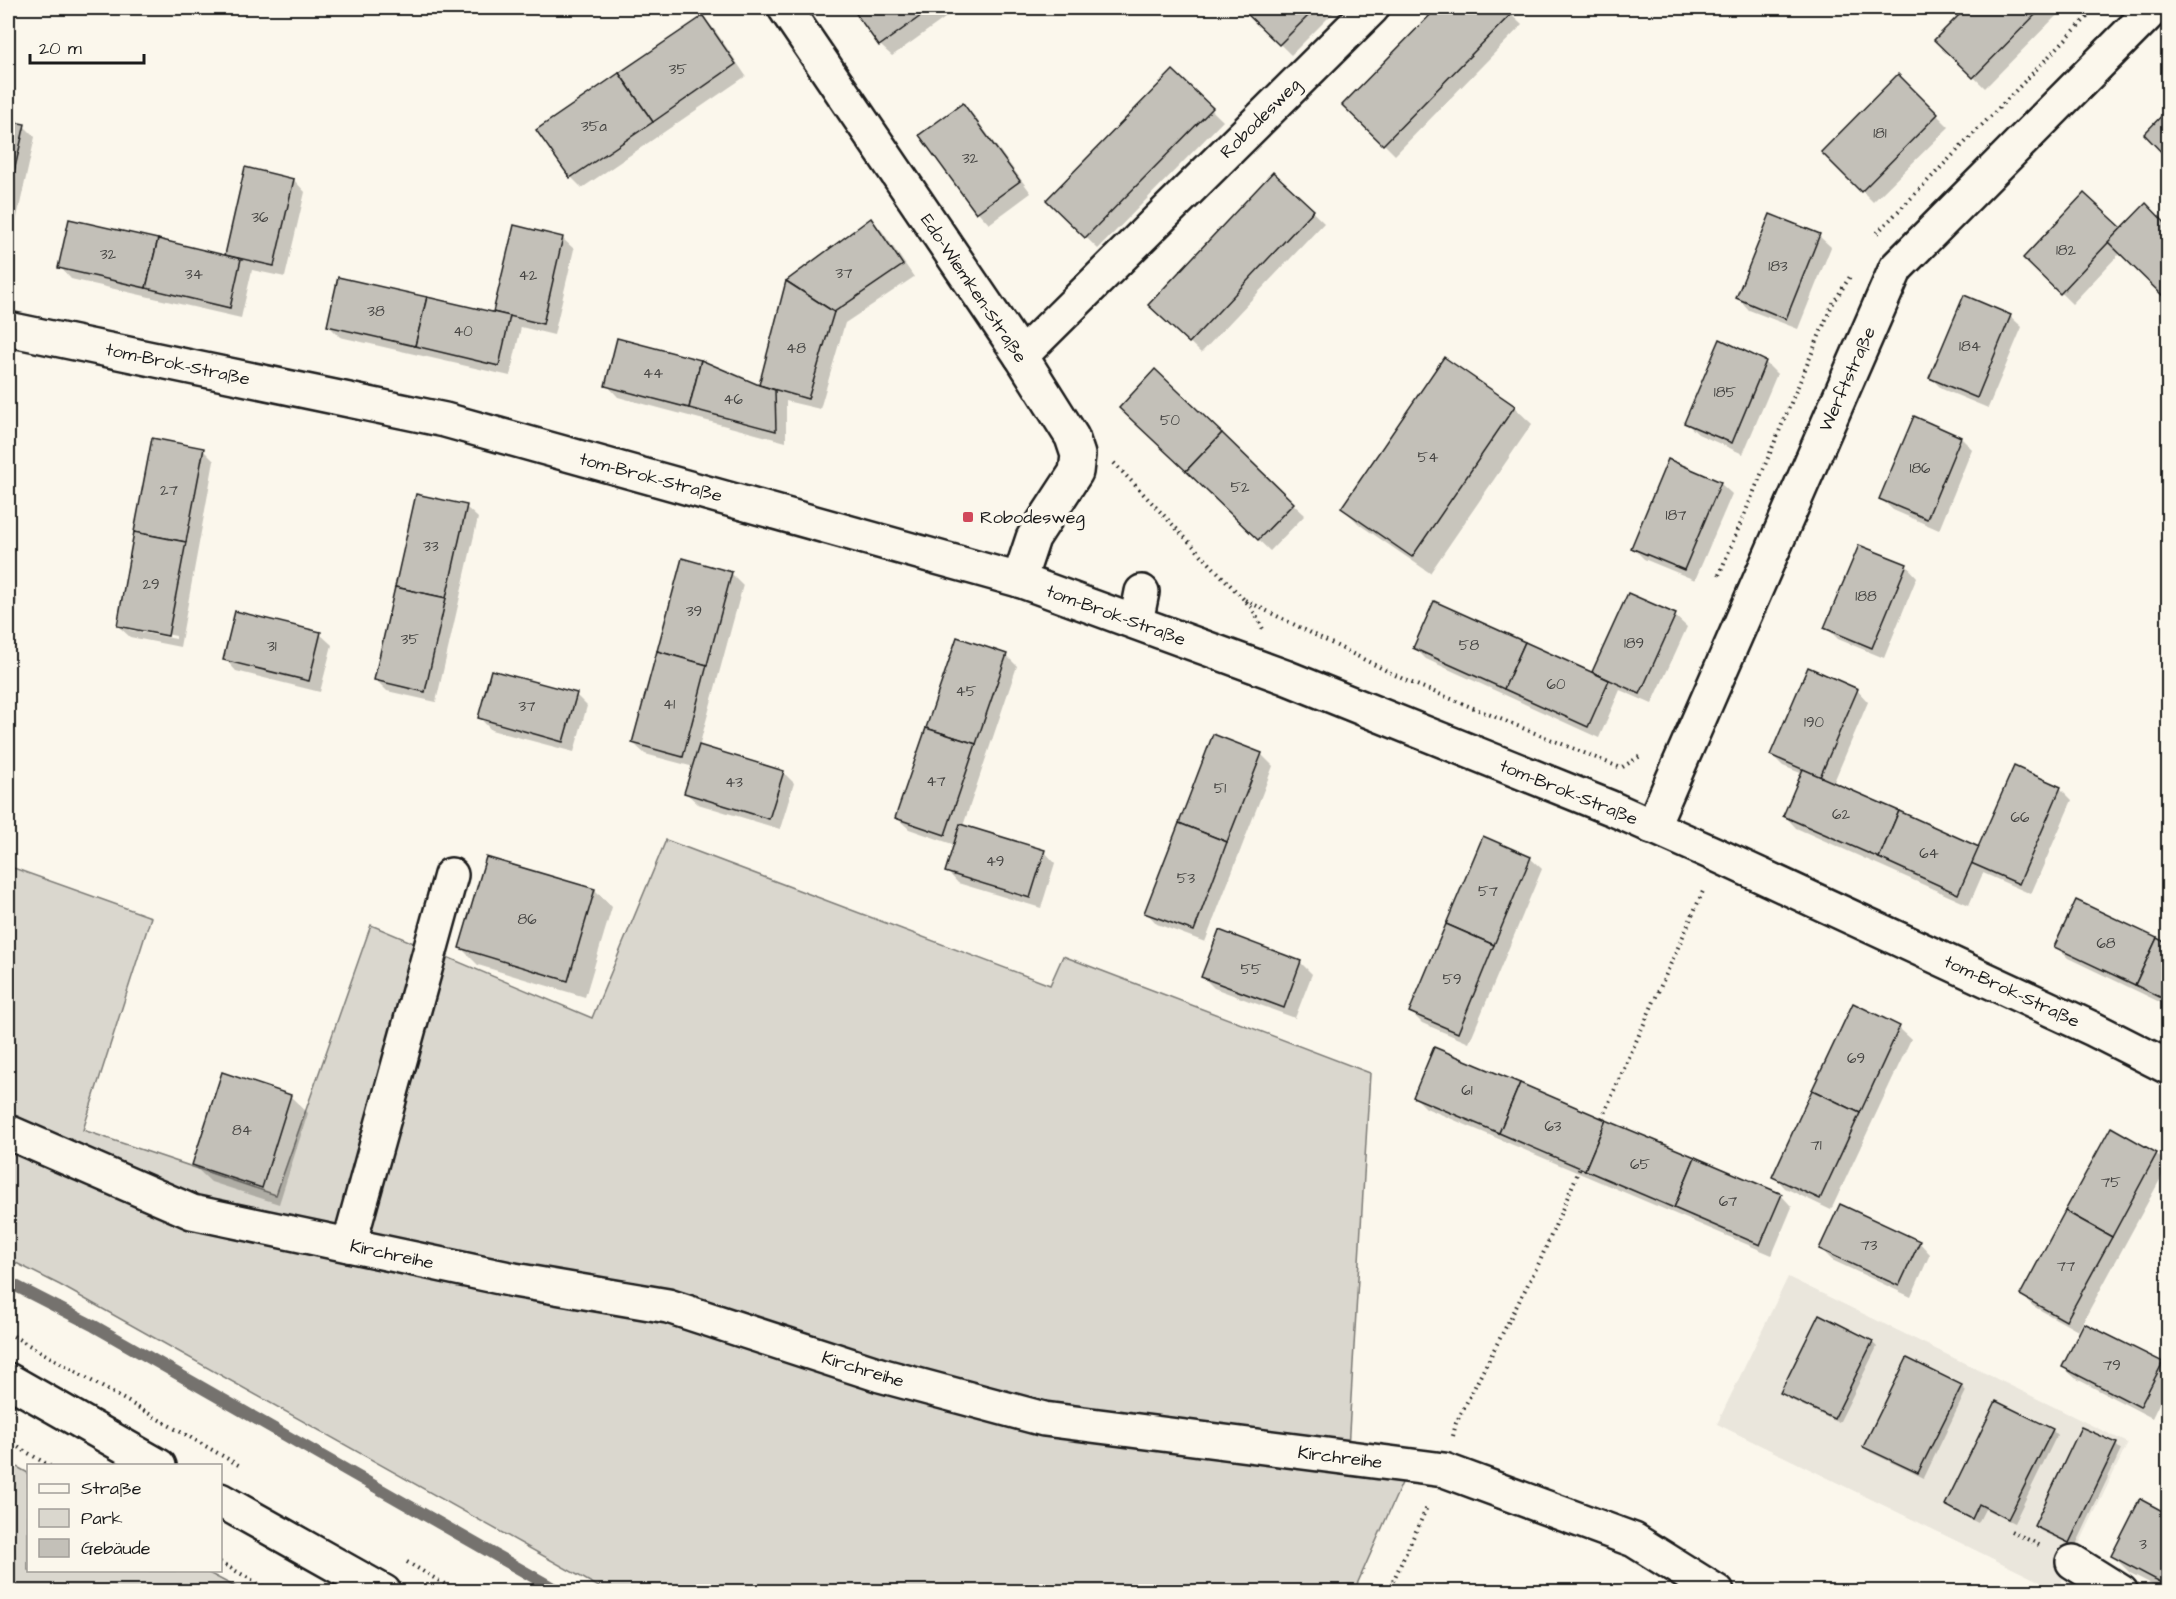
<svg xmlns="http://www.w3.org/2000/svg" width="2176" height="1599" font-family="'Architects Daughter',sans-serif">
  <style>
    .built { fill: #eae6dc }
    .green { fill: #dad7ce; stroke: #7b7a75; stroke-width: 1.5 }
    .shadow { fill: #0003; fill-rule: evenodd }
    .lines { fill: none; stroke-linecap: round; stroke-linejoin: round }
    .stream { stroke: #74726e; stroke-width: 12 }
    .building { fill: #c3c0b8; stroke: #1c1c1c; stroke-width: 1.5 }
    .minor-casing { stroke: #1c1c1c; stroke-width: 38 }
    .major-casing { stroke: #1c1c1c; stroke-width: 38 }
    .path { stroke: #1c1c1c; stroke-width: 4; stroke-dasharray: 1.5 4.5; stroke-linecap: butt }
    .minor { stroke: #fbf7ec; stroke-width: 33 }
    .major { stroke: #fbf7ec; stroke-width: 33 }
    .poi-dot { fill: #d1495b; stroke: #fbf7ec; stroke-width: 2 }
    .labels { text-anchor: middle; stroke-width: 6; stroke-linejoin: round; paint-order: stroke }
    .number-label { font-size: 15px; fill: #464543 }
    .street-label { font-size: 18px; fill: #1c1c1c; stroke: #fbf7ec }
    .poi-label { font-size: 18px; fill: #1c1c1c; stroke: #fbf7ec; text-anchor: start }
  </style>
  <rect width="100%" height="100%" fill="#fbf7ec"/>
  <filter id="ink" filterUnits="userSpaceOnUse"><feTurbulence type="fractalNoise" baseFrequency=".0167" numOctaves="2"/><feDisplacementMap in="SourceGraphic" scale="12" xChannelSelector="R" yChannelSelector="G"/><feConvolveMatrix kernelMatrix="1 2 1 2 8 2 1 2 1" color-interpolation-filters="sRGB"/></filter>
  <g filter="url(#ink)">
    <!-- built -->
    <path class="built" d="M1788,1277L2128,1443L2057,1590L1717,1424Z"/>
    <!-- green -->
    <g class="green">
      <path d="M666,840L1050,985L1063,956L1370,1073L1348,1449L1406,1474L1354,1591H606L60,1285L8,1259V866L151,917L83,1130L276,1195L371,925L592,1018Z"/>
      <path d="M8,1462L28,1473V1570L205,1571L243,1591H8Z"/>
    </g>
    <!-- shadow -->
    <g class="shadow">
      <path d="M854,8H959L892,56L880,45Z"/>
      <path d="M1243,8H1338L1291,55Z"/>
      <path d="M1440,8H1504L1522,25L1395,155L1345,105Z"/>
      <path d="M1968,8H2064L1985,88L1936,40Z"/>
      <path d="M703,18L714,29L746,76L582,188L571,177Z"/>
      <path d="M1173,72L1223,121L1098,249L1048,200Z"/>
      <path d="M1898,76L1949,127L1873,202L1823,152Z"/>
      <path d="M963,105L974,116L1031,193L989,224L978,212L921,135Z"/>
      <path d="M2168,111V157L2146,134Z"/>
      <path d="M8,122L24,126L35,137L16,222L8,221Z"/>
      <path d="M246,169L294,180L305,192L285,277L252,270L241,318L71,279L60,267L226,256Z"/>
      <path d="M1273,174L1324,223L1201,353L1162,316Z"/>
      <path d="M2146,205L2168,228V299L2121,252L2072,304L2025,258L2122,230Z"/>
      <path d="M1771,216L1819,236L1831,247L1798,329L1749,310L1738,298Z"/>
      <path d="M871,220L882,231L914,277L845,323L820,409L786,401V442L618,397L607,385L760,387L787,282Z"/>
      <path d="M515,227L562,238L574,249L554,335L521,327L510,376L340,337L328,325L495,314Z"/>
      <path d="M2010,316L2022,327L1988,408L1942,389L1931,378Z"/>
      <path d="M1765,362L1777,374L1743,454L1698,434L1686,423Z"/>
      <path d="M1514,407L1532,424L1430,573L1360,525L1343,508Z"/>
      <path d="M1132,419L1293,504L1305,515L1270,551Z"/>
      <path d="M1961,438L1972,449L1939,530L1893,510L1881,499Z"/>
      <path d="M203,450L214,461L180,647L130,637L118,626ZM129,627L176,636V639L129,630Z"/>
      <path d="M1720,483L1732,494L1695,580L1644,559L1632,547Z"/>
      <path d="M466,507L478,518L436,702L387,691L375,679Z"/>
      <path d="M1906,565L1917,577L1884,658L1838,639L1826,627Z"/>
      <path d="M731,573L743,585L699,747L783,772L794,783L780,829L698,804L686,793L694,767L645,754L633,743Z"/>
      <path d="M8,590L17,600L9,647L8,646Z"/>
      <path d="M1628,595L1675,616L1687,627L1652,704L1620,690L1599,738L1426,659L1415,648L1592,674Z"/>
      <path d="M320,634L332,645L320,692L236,671L225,659Z"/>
      <path d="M1006,655L1017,666L963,826L1044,851L1055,863L1041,908L958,883L947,871L955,845L909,829L897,818Z"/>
      <path d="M1857,690L1868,702L1833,784L1979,849L2015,768L2061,789L2072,800L2031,894L1983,873L1969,905L1796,828L1785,816L1803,774L1783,766L1771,754Z"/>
      <path d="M576,695L587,706L574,752L491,730L480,718Z"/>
      <path d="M1261,754L1273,766L1205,942L1157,924L1146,912Z"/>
      <path d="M1530,858L1542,869L1469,1043L1422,1023L1411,1012Z"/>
      <path d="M595,890L612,907L585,997L478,965L461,948Z"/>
      <path d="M2077,902L2168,945V1006L2068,958L2056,947Z"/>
      <path d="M1300,962L1312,974L1295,1018L1214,988L1203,977Z"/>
      <path d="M1854,1005L1899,1028L1911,1039L1831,1210L1785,1188L1774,1176Z"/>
      <path d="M290,1096L308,1113L279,1204L211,1182L193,1165Z"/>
      <path d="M1415,1097L1781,1195L1792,1207L1772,1255L1426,1108Z"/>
      <path d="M2156,1154L2168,1165L2078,1331L2033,1306L2022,1295Z"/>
      <path d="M1919,1242L1930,1254L1911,1297L1832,1260L1821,1249Z"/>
      <path d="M1872,1342L1877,1347L1839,1423L1787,1398L1782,1392Z"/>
      <path d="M2162,1364L2168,1370V1385L2152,1418L2075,1378L2063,1367Z"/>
      <path d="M1961,1386L1966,1391L1924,1478L1870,1452L1865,1446Z"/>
      <path d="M2052,1430L2057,1435L2014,1523L1985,1509L1978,1523L1952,1510L1947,1504Z"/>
      <path d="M2116,1445L2121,1450L2075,1547L2041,1531L2035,1526Z"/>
      <path d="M2141,1501L2168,1516V1592L2130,1573L2113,1556Z"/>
    </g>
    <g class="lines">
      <!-- stream -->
      <path class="stream" d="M8,1282L94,1326L560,1592"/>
    </g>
    <!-- building -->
    <g class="building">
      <path d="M852,8H932L879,46Z"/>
      <path d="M1241,8H1316L1279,45Z"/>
      <path d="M1437,8H1506L1512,13L1383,145L1342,105Z"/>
      <path d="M1966,8H2042L1973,78L1934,40Z"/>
      <path d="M703,16L736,64L653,122L619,73Z"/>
      <path d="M1173,70L1213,108L1085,238L1046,200Z"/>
      <path d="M619,73L653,122L570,178L536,130Z"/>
      <path d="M1898,74L1938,114L1861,192L1821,152Z"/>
      <path d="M963,103L1020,181L976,213L919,135Z"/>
      <path d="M2168,109V159L2144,134Z"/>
      <path d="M8,121L25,124L8,198Z"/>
      <path d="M245,167L294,179L274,266L225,255Z"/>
      <path d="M1273,172L1314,210L1189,343L1148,305Z"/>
      <path d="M2084,193L2122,228L2060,294L2023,258Z"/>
      <path d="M2146,203L2168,226V301L2108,242Z"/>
      <path d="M1770,214L1820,234L1786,319L1736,298Z"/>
      <path d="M871,218L903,265L834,312L786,281Z"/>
      <path d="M69,219L158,239L146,288L58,268Z"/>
      <path d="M514,225L563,237L543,324L493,312Z"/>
      <path d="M158,239L241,259L230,308L146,288Z"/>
      <path d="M338,277L427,297L415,346L327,326Z"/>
      <path d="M786,281L834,312L808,399L759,385Z"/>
      <path d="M1964,295L2011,315L1977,398L1929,378Z"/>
      <path d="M427,297L510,316L499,366L415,346Z"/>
      <path d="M617,338L701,360L689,408L605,386Z"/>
      <path d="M1720,339L1766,361L1732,443L1684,423Z"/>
      <path d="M1444,357L1515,406L1412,557L1341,508Z"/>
      <path d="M701,360L759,385L775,390L776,431L689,408Z"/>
      <path d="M1155,369L1222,433L1186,471L1119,408Z"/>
      <path d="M1914,416L1961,437L1927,519L1879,499Z"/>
      <path d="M1222,433L1294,503L1258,540L1186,471Z"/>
      <path d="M152,438L204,448L186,542L134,532Z"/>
      <path d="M1668,459L1721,482L1684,570L1631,548Z"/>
      <path d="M416,494L467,505L446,598L395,587Z"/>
      <path d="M134,532L186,542L168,636L117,626Z"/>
      <path d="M1859,545L1907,564L1872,648L1824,628Z"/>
      <path d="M682,558L732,572L707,665L657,651Z"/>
      <path d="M395,587L446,598L425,692L374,680Z"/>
      <path d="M1628,593L1676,614L1640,694L1592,672Z"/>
      <path d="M1434,601L1525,642L1504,689L1413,648Z"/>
      <path d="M235,611L321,632L309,681L223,660Z"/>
      <path d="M957,637L1007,654L976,744L926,728Z"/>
      <path d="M1525,642L1609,680L1588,727L1504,689Z"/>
      <path d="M657,651L707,665L683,757L632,743Z"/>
      <path d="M1808,667L1858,689L1820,777L1770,755Z"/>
      <path d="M491,670L577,693L563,742L478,718Z"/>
      <path d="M926,728L976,744L945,835L895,818Z"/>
      <path d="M1213,734L1262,753L1227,842L1179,823Z"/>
      <path d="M699,745L784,771L769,819L684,793Z"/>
      <path d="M2014,766L2061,787L2019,884L1971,863Z"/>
      <path d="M1803,769L1899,811L1879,858L1783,816Z"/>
      <path d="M1899,811L1979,847L1958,894L1879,858Z"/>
      <path d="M1179,823L1227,842L1194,931L1144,913Z"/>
      <path d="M960,824L1045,850L1030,898L945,872Z"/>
      <path d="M1483,836L1531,857L1494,945L1446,924Z"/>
      <path d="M486,857L595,889L568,981L459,948Z"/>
      <path d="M2076,900L2157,938L2135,985L2054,947Z"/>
      <path d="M1446,924L1494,945L1458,1033L1409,1012Z"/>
      <path d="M1219,930L1301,961L1284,1008L1201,977Z"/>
      <path d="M2157,938L2168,944V1001L2135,985Z"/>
      <path d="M1853,1003L1900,1026L1860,1113L1812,1090Z"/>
      <path d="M1434,1047L1520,1083L1499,1133L1413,1097Z"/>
      <path d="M222,1072L291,1095L262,1188L192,1165Z"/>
      <path d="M1520,1083L1606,1120L1585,1170L1499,1133Z"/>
      <path d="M1812,1090L1860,1113L1820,1199L1772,1177Z"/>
      <path d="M1606,1120L1695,1157L1674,1208L1585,1170Z"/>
      <path d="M2111,1127L2157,1153L2112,1237L2065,1211Z"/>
      <path d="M1695,1157L1782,1194L1760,1245L1674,1208Z"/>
      <path d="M1840,1204L1920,1241L1899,1286L1819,1249Z"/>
      <path d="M2065,1211L2112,1237L2066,1321L2020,1295Z"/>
      <path d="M1819,1314L1873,1341L1834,1419L1780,1393Z"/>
      <path d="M2084,1323L2163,1362L2140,1407L2062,1367Z"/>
      <path d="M1907,1358L1962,1385L1918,1473L1863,1447Z"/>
      <path d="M1996,1401L2053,1429L2008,1519L1979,1504L1972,1519L1945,1505Z"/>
      <path d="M2081,1427L2117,1443L2069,1543L2034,1526Z"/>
      <path d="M2140,1499L2168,1514V1581L2166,1585L2111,1556Z"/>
    </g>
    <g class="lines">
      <defs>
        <g id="minor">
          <path d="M785,8L1021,356L1072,437L1078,455L1076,472L1033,538L1019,580"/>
          <path d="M8,329L445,420L1019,580L1285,677L1611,808L1719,856L2093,1029L2168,1067"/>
          <path d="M1021,356L1372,8"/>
          <path d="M1136,622L1142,592"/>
          <path d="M1652,827L1896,268L2154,8"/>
          <path d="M8,1132L192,1212L514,1280L668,1306L880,1375L1044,1419L1444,1470L1634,1540L1717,1592"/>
          <path d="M349,1245L451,875"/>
          <path d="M2073,1562L2121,1592"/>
        </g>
        <g id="major">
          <path d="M8,1380L159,1466"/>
          <path d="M220,1500L384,1592"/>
        </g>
      </defs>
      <!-- minor casing -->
      <use href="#minor" class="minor-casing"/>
      <!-- major casing -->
      <use href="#major" class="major-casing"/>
      <!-- path -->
      <g class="path">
        <path d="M1877,233L2096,8"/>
        <path d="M1114,463L1252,608L1264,631"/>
        <path d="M1719,575L1832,305L1851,275"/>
        <path d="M1245,600L1407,681L1621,768L1642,755"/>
        <path d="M1602,1118L1704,889"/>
        <path d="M8,1333L242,1467"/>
        <path d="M1453,1436L1456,1423L1540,1261L1580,1168"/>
        <path d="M8,1441L50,1466"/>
        <path d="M2011,1531L2043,1547"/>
        <path d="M220,1562L273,1592"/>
        <path d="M407,1562L458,1592"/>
        <path d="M1388,1592L1428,1505"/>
      </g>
      <!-- minor -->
      <use href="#minor" class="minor"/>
      <!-- major -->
      <use href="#major" class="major"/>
    </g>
  </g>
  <!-- markers -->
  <rect class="poi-dot" x="962" y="511" width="12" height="12" rx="3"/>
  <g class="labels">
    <!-- number labels -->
    <g class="number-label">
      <text x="678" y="74">35</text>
      <text x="594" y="131">35a</text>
      <text x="1880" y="138">181</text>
      <text x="970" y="163">32</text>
      <text x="260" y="222">36</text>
      <text x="2066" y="255">182</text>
      <text x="108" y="259">32</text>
      <text x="1778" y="271">183</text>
      <text x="844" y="278">37</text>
      <text x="194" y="279">34</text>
      <text x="528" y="280">42</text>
      <text x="376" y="316">38</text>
      <text x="463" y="336">40</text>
      <text x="1970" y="351">184</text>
      <text x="796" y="353">48</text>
      <text x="653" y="378">44</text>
      <text x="1725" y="397">185</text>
      <text x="733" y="404">46</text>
      <text x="1170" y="425">50</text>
      <text x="1428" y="462">54</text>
      <text x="1920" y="473">186</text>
      <text x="1240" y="492">52</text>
      <text x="169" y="495">27</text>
      <text x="1676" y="520">187</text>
      <text x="431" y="551">33</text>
      <text x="151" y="589">29</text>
      <text x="1866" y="601">188</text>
      <text x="694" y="616">39</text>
      <text x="410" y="644">35</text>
      <text x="1634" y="648">189</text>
      <text x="1469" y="650">58</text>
      <text x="272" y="651">31</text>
      <text x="1556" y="689">60</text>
      <text x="966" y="696">45</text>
      <text x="669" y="709">41</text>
      <text x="527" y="711">37</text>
      <text x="1814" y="727">190</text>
      <text x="936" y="786">47</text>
      <text x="734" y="787">43</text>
      <text x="1220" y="793">51</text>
      <text x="1841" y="819">62</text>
      <text x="2020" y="822">66</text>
      <text x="1929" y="858">64</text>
      <text x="995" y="866">49</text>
      <text x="1186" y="883">53</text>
      <text x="1488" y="896">57</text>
      <text x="527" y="924">86</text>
      <text x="2106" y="948">68</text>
      <text x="1251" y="974">55</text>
      <text x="1452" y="984">59</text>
      <text x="1856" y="1063">69</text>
      <text x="1467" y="1095">61</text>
      <text x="1553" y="1131">63</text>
      <text x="242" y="1135">84</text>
      <text x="1816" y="1150">71</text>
      <text x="1640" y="1169">65</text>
      <text x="2111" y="1187">75</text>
      <text x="1728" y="1206">67</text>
      <text x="1869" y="1250">73</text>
      <text x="2066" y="1271">77</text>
      <text x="2112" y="1370">79</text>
      <text x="2143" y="1549">3</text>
    </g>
    <!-- street labels -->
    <g class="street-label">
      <text transform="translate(1260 118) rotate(-45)" y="6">Robodesweg</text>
      <text transform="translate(974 288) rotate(56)" y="6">Edo-Wiemken-Straße</text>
      <text transform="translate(178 364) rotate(12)" y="6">tom-Brok-Straße</text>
      <text transform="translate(1847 379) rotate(-66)" y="6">Werftstraße</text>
      <text transform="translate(651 477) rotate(15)" y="6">tom-Brok-Straße</text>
      <text transform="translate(1116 615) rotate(20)" y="6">tom-Brok-Straße</text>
      <text transform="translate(1569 792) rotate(22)" y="6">tom-Brok-Straße</text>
      <text transform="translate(2012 991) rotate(25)" y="6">tom-Brok-Straße</text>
      <text transform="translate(392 1254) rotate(12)" y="6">Kirchreihe</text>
      <text transform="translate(863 1369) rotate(17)" y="6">Kirchreihe</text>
      <text transform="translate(1340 1457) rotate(7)" y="6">Kirchreihe</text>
    </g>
    <!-- poi labels -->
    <g class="poi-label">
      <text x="980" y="523">Robodesweg</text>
    </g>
  </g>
  <!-- margin -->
  <rect width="2176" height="1599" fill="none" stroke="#fbf7ec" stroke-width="30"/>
  <rect x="15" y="15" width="2146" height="1569" fill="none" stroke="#1c1c1c" stroke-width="2" filter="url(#ink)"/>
  <!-- legend -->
  <rect x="27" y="1464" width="195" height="108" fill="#fbf7ec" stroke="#a29f99" stroke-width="1.5"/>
  <rect x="39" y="1484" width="30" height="9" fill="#fbf7ec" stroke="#a29f99" stroke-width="1.5"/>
  <text x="81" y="1494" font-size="18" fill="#1c1c1c">Straße</text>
  <rect x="39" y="1509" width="30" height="18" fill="#dad7ce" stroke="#a29f99" stroke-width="1.5"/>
  <text x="81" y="1524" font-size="18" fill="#1c1c1c">Park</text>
  <rect x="39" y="1539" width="30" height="18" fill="#c3c0b8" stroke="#a29f99" stroke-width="1.5"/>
  <text x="81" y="1554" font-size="18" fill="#1c1c1c">Gebäude</text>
  <!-- scale -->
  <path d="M30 54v9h114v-9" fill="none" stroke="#1c1c1c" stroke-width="3"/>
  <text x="39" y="54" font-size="18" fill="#1c1c1c" stroke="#fbf7ec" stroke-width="4.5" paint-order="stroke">20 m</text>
</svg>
